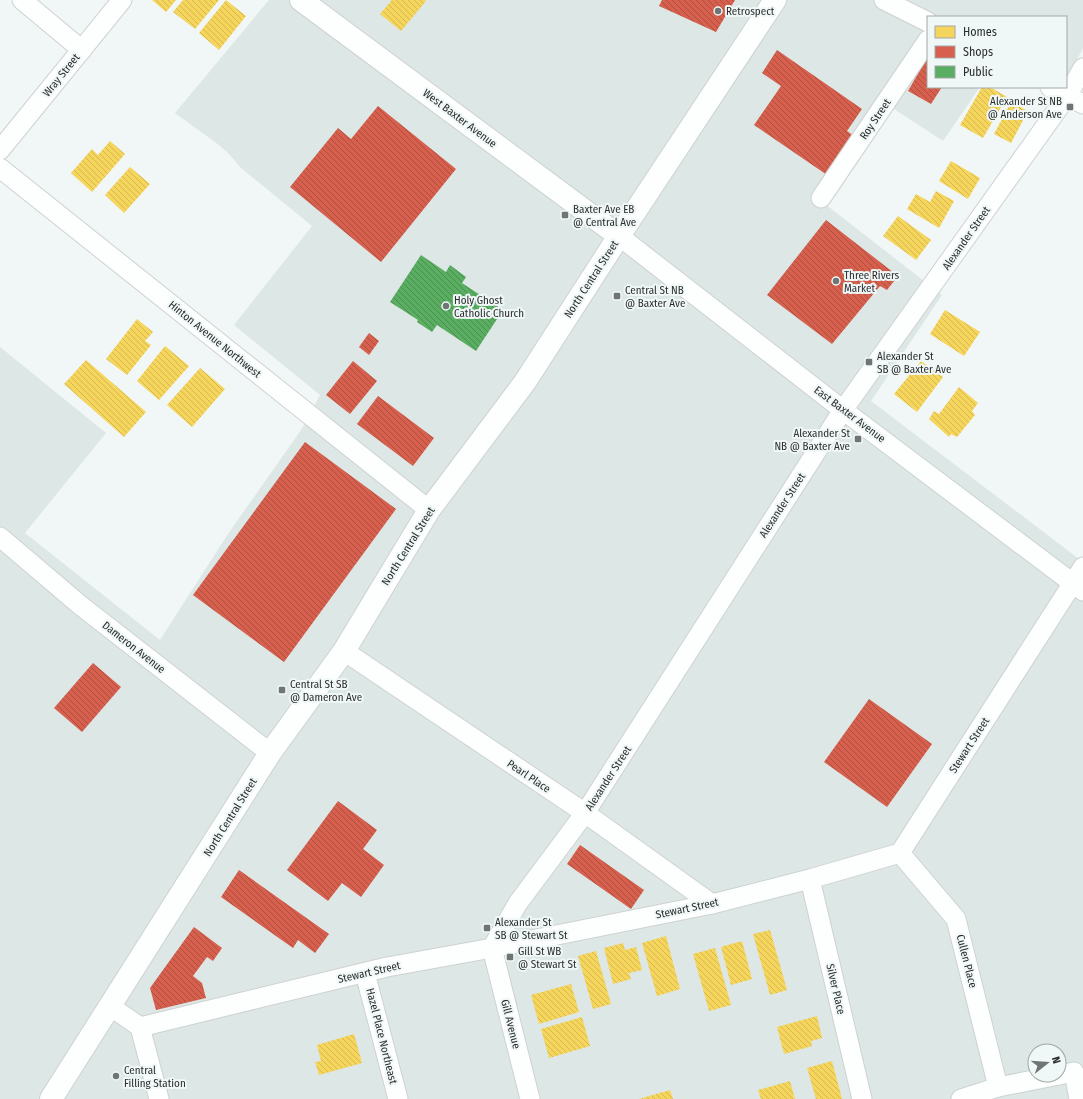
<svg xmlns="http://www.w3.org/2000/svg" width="1083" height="1099" font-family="'Fira Sans Condensed',sans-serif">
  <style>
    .built { fill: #dde7e6; fill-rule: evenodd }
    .homes { fill: url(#homes-back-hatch) }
    .shops { fill: url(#shops-back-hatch) }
    .public { fill: url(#public-back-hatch) }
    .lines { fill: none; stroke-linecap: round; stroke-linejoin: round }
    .minor-casing { stroke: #ced2d1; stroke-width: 21 }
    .tertiary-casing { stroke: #ced2d1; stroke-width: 24 }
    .secondary-casing { stroke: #ced2d1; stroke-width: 24 }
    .minor { stroke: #fdfefe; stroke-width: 19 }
    .tertiary { stroke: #fdfefe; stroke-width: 22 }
    .secondary { stroke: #fdfefe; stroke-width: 22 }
    .poi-dot { fill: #717474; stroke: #f0f7f7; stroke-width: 1.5 }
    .labels { text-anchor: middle; stroke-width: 4; stroke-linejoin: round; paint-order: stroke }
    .poi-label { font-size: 11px; fill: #2c2e2e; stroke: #f0f7f7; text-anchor: start }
    .street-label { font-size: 11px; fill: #2c2e2e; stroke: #f0f7f7 }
  </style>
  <defs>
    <pattern id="homes-back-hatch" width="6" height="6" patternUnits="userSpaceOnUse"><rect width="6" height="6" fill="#f6d55c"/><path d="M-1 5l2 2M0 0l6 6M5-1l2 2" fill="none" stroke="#d3b750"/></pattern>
    <pattern id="shops-back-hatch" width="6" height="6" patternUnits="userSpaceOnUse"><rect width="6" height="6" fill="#d6604d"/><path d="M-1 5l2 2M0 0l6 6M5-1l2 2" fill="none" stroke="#ae5040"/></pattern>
    <pattern id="public-back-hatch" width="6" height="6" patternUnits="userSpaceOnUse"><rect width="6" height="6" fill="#5aae61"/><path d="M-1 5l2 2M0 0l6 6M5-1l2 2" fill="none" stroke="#4b8e50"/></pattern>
  </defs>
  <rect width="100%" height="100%" fill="#f1f6f6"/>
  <!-- built -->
  <path class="built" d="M269,0H1083V48L1072,69L1066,77V17H928V87H980L943,141L891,107L825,204L942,295L871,401L1083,562V1099H0V347L106,433L25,533L160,640L228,534L301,430L320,395L234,325L312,226L241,168L228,153L219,145L175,113ZM1035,1051H1059V1075H1035Z"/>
  <!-- homes -->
  <g class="homes">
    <path d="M152,0H176L166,12Z"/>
    <path d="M183,0H219L195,29L173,12Z"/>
    <path d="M226,0L246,16L219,50L199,33Z"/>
    <path d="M392,0H425L426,1L401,31L380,14Z"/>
    <path d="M982,87H990L1007,97L983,138L960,125Z"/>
    <path d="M1011,102L1028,111L1011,143L994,134Z"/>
    <path d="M110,141L125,154L92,192L71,173L92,149L98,155Z"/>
    <path d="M951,161L980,178L968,199L939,181Z"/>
    <path d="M130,167L150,184L124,213L105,195Z"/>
    <path d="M936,191L954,201L939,228L907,209L916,194L930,202Z"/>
    <path d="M898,216L931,240L916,260L883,236Z"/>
    <path d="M945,310L980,332L964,356L930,334Z"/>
    <path d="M137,319L153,332L145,341L151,345L127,375L106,359Z"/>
    <path d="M165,346L189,366L159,400L137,381Z"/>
    <path d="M86,360L146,412L124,437L64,384Z"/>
    <path d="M921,361L943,377L917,412L894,394Z"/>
    <path d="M200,368L225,389L192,427L167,405Z"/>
    <path d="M959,387L978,403L972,411L975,415L957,437L951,434L949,437L929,419L934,411L939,414Z"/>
    <path d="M770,930L787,990L770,995L753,934Z"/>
    <path d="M666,936L680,989L657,996L642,943Z"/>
    <path d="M742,941L752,979L731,985L721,947Z"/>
    <path d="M623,943L625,950L636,947L642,970L629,973L631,979L613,984L604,948Z"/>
    <path d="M715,948L731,1005L709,1011L693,954Z"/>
    <path d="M596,951L611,1004L593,1009L578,956Z"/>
    <path d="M571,984L579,1012L539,1024L531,995Z"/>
    <path d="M817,1016L822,1038L811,1041L812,1046L784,1054L777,1027Z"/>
    <path d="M582,1017L590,1046L549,1058L541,1029Z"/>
    <path d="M354,1034L362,1063L319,1075L315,1062L321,1061L317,1045Z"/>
    <path d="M832,1061L842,1099H816L807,1068Z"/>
    <path d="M790,1081L795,1099H761L758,1090Z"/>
    <path d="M670,1090L673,1099H639Z"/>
  </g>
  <!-- shops -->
  <g class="shops">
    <path d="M662,0H735L716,32L659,6Z"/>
    <path d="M777,50L862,109L847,131L857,138L830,177L754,125L781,86L762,73Z"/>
    <path d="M928,56V87H942L931,104L908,91Z"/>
    <path d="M378,106L456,169L381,262L290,187L338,128L351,139Z"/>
    <path d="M826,220L898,276L887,290L880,286L832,344L767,295Z"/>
    <path d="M369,333L379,341L369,355L359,347Z"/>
    <path d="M353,361L377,381L350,414L326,395Z"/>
    <path d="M378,396L434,438L413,466L357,424Z"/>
    <path d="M305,442L396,509L284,662L193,595Z"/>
    <path d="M93,663L121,687L82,732L54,708Z"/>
    <path d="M869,699L932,744L887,807L824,762Z"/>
    <path d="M338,801L377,830L363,849L384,865L361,897L342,883L328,901L287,870Z"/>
    <path d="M580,845L644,890L631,909L567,864Z"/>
    <path d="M239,870L329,934L315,953L298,940L293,948L221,897Z"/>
    <path d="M194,927L222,948L213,961L207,957L193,976L202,983L206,998L156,1010L150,988Z"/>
  </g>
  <!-- public -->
  <path class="public" d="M421,255L446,272L450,265L466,277L462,283L503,310L476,351L437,325L432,332L417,322L418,320L390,302Z"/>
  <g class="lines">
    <defs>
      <g id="minor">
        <path d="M22,0L82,50"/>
        <path d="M884,0L928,22"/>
        <path d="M1050,87L1083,104"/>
        <path d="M0,150L122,0"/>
        <path d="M0,168L429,510"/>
        <path d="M821,198L928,40"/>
        <path d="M619,236L843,410L1083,591"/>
        <path d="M0,537L80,605L270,753"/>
        <path d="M344,651L585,813L712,904"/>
        <path d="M900,853L956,919L998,1087"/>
        <path d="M810,879L862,1099"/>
        <path d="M365,973L398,1099"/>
        <path d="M110,1006L140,1027L159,1099"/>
        <path d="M140,1027L387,967L492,948L712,904L810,879L900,853L1083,567"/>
        <path d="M1059,1075L1074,1072L1079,1099"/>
        <path d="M530,1099L492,948L518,903L585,813L843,410L1067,96L1083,68"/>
        <path d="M961,1099L998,1087L1059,1075"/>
      </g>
      <path id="tertiary" d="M301,0L619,236"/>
      <path id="secondary" d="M51,1099L270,753L344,651L429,510L525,382L619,236L775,0"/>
    </defs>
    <!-- minor casing -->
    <use href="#minor" class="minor-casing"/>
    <!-- tertiary casing -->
    <use href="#tertiary" class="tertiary-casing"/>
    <!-- secondary casing -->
    <use href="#secondary" class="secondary-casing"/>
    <!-- minor -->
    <use href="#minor" class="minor"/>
    <!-- tertiary -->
    <use href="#tertiary" class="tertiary"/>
    <!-- secondary -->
    <use href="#secondary" class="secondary"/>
  </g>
  <!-- markers -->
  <g class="poi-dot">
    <circle cx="718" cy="11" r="4"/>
    <rect x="1066" y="103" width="8" height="8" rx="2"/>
    <rect x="561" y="211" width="8" height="8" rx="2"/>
    <circle cx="836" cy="281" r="4"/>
    <rect x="613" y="292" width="8" height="8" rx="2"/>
    <circle cx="446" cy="306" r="4"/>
    <rect x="865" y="358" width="8" height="8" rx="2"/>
    <rect x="854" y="435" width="8" height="8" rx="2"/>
    <rect x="278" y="686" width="8" height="8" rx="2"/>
    <rect x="483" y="924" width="8" height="8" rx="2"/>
    <rect x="506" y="953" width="8" height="8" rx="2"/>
    <circle cx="116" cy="1076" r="4"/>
  </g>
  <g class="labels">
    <!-- poi labels -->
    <g class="poi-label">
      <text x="726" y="15">Retrospect</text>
      <text x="1062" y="105" text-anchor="end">Alexander St NB<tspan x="1062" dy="13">@ Anderson Ave</tspan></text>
      <text x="573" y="213">Baxter Ave EB<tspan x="573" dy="13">@ Central Ave</tspan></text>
      <text x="844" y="279">Three Rivers<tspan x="844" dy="13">Market</tspan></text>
      <text x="625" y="294">Central St NB<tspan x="625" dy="13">@ Baxter Ave</tspan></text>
      <text x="454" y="304">Holy Ghost<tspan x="454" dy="13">Catholic Church</tspan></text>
      <text x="877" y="360">Alexander St<tspan x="877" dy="13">SB @ Baxter Ave</tspan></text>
      <text x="850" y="437" text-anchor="end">Alexander St<tspan x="850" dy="13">NB @ Baxter Ave</tspan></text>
      <text x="290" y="688">Central St SB<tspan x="290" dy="13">@ Dameron Ave</tspan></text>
      <text x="495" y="926">Alexander St<tspan x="495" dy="13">SB @ Stewart St</tspan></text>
      <text x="518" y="955">Gill St WB<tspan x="518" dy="13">@ Stewart St</tspan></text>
      <text x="124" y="1074">Central<tspan x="124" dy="13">Filling Station</tspan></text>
    </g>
    <!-- street labels -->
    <g class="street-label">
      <text transform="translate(61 75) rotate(-51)" y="4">Wray Street</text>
      <text transform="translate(460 118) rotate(37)" y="4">West Baxter Avenue</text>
      <text transform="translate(875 119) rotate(-56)" y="4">Roy Street</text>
      <text transform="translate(966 238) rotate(-55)" y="4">Alexander Street</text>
      <text transform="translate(591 279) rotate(-57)" y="4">North Central Street</text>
      <text transform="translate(215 339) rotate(39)" y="4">Hinton Avenue Northwest</text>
      <text transform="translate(850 414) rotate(37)" y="4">East Baxter Avenue</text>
      <text transform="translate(782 505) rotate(-57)" y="4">Alexander Street</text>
      <text transform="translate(408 546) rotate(-58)" y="4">North Central Street</text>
      <text transform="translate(134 647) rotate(38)" y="4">Dameron Avenue</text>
      <text transform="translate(969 745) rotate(-57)" y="4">Stewart Street</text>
      <text transform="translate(529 776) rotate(34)" y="4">Pearl Place</text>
      <text transform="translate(608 778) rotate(-57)" y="4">Alexander Street</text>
      <text transform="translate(230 817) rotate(-58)" y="4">North Central Street</text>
      <text transform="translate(687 908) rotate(-12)" y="4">Stewart Street</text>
      <text transform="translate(967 961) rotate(76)" y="4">Cullen Place</text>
      <text transform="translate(369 972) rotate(-13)" y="4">Stewart Street</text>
      <text transform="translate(836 989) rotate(77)" y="4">Silver Place</text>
      <text transform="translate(511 1024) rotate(76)" y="4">Gill Avenue</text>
      <text transform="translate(382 1036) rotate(76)" y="4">Hazel Place Northeast</text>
    </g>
  </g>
  <!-- legend -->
  <rect x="927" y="16" width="140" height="72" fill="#f0f7f7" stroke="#a2a7a7"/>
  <rect x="935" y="26" width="20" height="12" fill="#f6d55c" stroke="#a2a7a7"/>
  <text x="963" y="36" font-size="12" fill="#2c2e2e">Homes</text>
  <rect x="935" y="46" width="20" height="12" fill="#d6604d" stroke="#a2a7a7"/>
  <text x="963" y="56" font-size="12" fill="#2c2e2e">Shops</text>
  <rect x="935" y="66" width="20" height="12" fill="#5aae61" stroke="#a2a7a7"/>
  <text x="963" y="76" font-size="12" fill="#2c2e2e">Public</text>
  <!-- north arrow -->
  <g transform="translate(1047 1063) rotate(73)"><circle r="19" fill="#f0f7f7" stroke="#a2a7a7"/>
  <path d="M0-3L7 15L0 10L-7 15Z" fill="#717474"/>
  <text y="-6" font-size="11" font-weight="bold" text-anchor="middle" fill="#2c2e2e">N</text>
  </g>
</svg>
